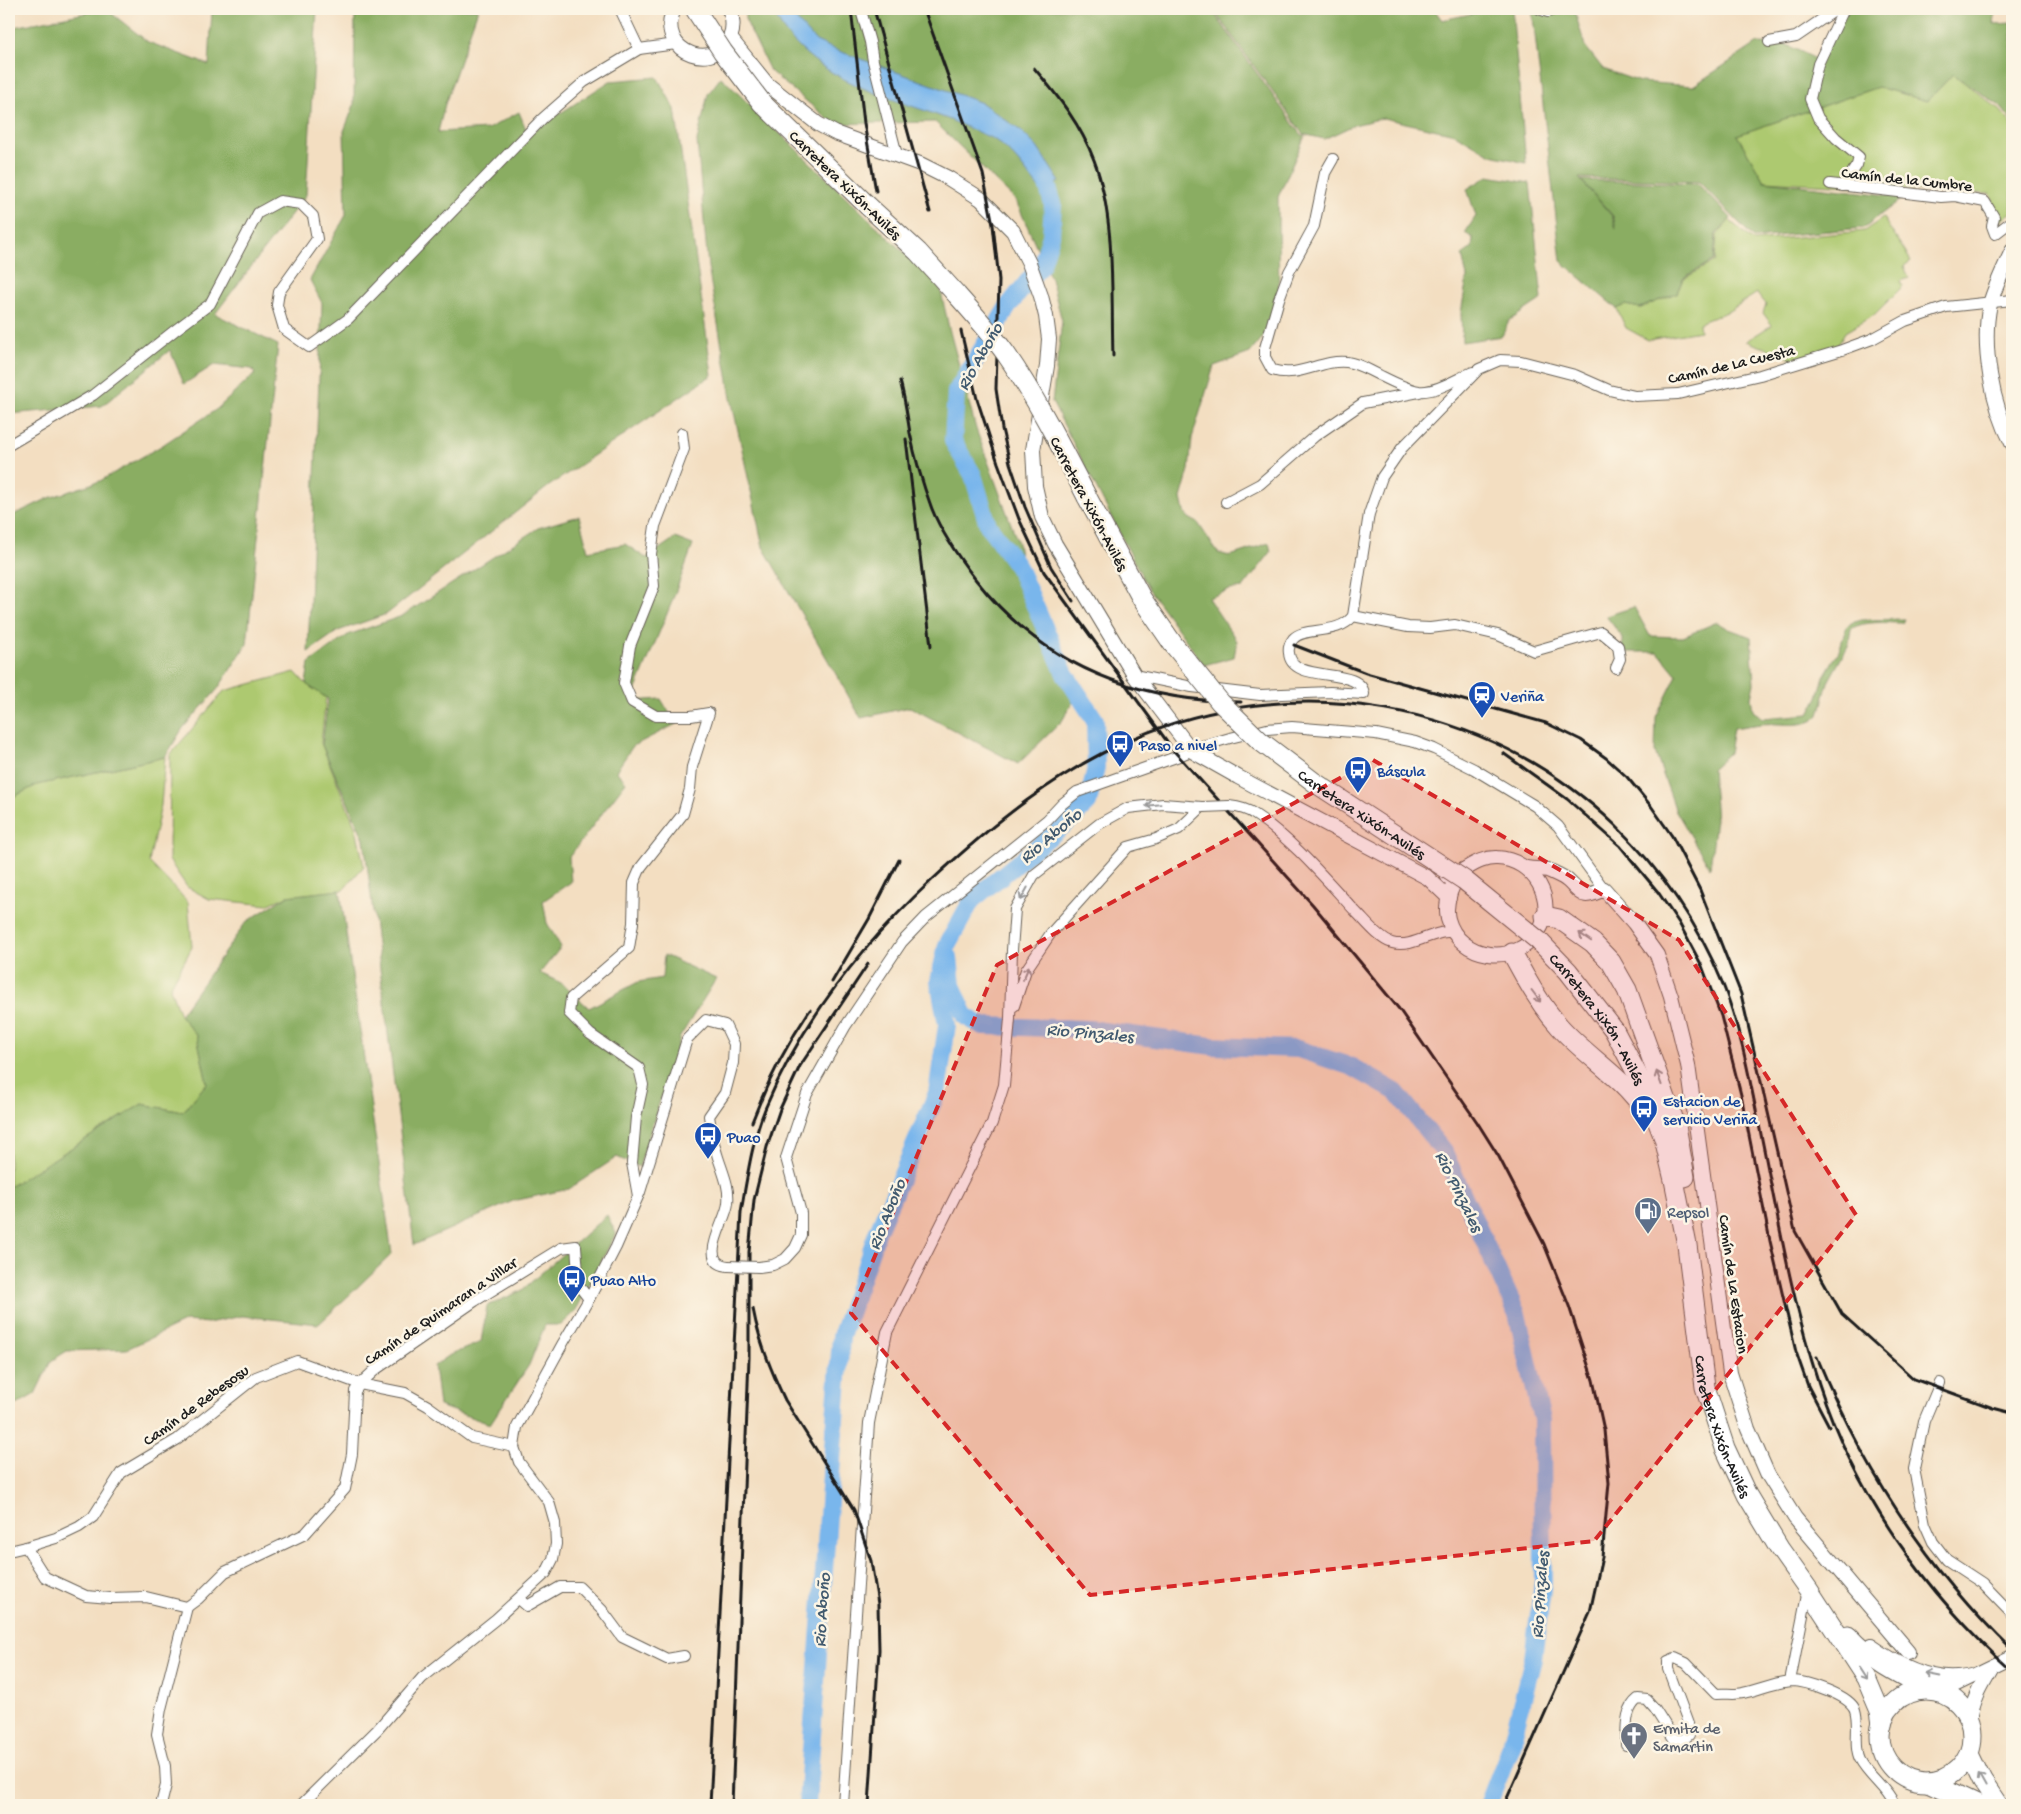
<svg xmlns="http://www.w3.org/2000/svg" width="2021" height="1814" font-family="'Gochi Hand',sans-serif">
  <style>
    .green { fill: #adc970; stroke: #647246 }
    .forest { fill: #8aad62; stroke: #53643f }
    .water { fill: #79b6ec; stroke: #4a6984 }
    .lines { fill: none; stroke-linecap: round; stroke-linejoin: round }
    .river { stroke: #79b6ec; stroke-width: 18 }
    .street-casing { stroke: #676056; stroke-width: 12 }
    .secondary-casing { stroke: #676056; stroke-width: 16 }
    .highway-casing { stroke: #676056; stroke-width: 21 }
    .street { stroke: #fff; stroke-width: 10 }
    .secondary { stroke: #fff; stroke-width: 14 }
    .highway { stroke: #fff; stroke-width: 19 }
    .rail { stroke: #1c1c1c; stroke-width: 3 }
    .street-bridge-casing { stroke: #676056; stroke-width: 12; stroke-linecap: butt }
    .highway-bridge-casing { stroke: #676056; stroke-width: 21; stroke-linecap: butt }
    .street-bridge { stroke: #fff; stroke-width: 10 }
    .highway-bridge { stroke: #fff; stroke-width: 19 }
    .oneway { stroke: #999 }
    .marked { fill: #d62828; fill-opacity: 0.2; stroke: #d62828; stroke-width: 4; stroke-dasharray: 10 6; stroke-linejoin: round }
    .labels { text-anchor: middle; stroke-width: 5; stroke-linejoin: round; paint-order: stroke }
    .street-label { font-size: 16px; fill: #1c1c1c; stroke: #fcf5e5 }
    .transit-label { font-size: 16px; fill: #164399; stroke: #fcf5e5; text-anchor: start }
    .service-label { font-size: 16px; fill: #4e5e75; stroke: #fcf5e5; text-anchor: start }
    .worship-label { font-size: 16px; fill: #5b616d; stroke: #fcf5e5; text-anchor: start }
    .water-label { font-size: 18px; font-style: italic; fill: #415a6f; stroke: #fcf5e5 }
  </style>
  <rect width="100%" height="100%" fill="#fcf5e5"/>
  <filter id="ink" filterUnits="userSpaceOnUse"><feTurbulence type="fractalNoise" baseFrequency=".02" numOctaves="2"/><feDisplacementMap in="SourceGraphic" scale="10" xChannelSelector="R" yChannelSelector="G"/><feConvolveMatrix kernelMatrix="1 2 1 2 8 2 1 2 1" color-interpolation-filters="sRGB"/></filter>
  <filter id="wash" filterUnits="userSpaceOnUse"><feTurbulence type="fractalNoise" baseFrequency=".0096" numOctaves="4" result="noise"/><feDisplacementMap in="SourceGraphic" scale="20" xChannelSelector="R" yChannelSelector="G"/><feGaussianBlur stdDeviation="1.12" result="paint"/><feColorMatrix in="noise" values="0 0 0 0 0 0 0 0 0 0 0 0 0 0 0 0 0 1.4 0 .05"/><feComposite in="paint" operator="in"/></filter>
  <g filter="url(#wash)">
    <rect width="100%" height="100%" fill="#f3dec1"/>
    <!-- green -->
    <g class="green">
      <path d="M1953,74L1999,109L2012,124V212L1999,222L1991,194L1764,181L1737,135L1878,87L1927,101Z"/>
      <path d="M1883,218L1911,261L1904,266L1909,278L1901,281L1903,286L1874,315L1845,332L1837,346L1794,359L1746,341L1772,325L1763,313L1766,304L1757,293L1729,311L1699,323L1700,331L1648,340L1626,328L1617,309L1625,305L1641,308L1677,293L1683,279L1715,261L1717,235L1729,220L1754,241L1864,231Z"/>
      <path d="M295,672L306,684L326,697L321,743L356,828L364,866L343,890L287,896L267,905L209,899L187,887L169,860L170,755L224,691Z"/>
      <path d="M165,757L161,805L149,862L188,902L192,947L170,988L180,1015L197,1036L207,1083L183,1112L142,1104L9,1187V799L37,785Z"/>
    </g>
    <!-- forest -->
    <g class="forest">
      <path d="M106,9L148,42L209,65L212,9H317L306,195L215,314L278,345L247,644L217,690L183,728L165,757L37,785L9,799V517L49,498L100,481L161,446L217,409L255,374L252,369L214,365L184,384L170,350L102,406L9,414V28Z"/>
      <path d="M355,9H478L445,104L438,132L488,129L519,112L528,134L610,81L657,77L675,109L712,375L549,486L387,614L338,631L308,652L322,303L310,280L346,215L344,131L354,105Z"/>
      <path d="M745,9H1209L1216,16L1301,135L1305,136L1278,197L1279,317L1250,353L1214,366L1192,438L1189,470L1181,498L1184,512L1189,518L1198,523L1218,553L1230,556L1269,543L1271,552L1243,588L1230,590L1208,598L1237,641L1234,657L1204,665L1148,588L1052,402L1062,321L1051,279L1016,201L935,122L834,124L770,71L745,19Z"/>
      <path d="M1211,9H1434L1442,20L1494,9H1512L1526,163L1491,155L1455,134L1383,118L1354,125L1324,139L1303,134L1217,15Z"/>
      <path d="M1532,9H1574L1585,46L1603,69L1640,82L1693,86L1758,43L1785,44L1816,59L1847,9H1996L1994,24L2012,23V121L2000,106L1953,74L1927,101L1878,87L1737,135L1764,181L1904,197L1863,228L1754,238L1699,182L1579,178L1612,216L1616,228L1613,216L1581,180L1698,184L1731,218L1716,234L1714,260L1683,278L1677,293L1640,308L1625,305L1617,309L1561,261Z"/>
      <path d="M721,77L940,287L949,328L976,429L1018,543L1027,605L1070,668L1074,700L1062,721L1018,764L910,707L861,718L763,547L731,398L708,267L697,141L708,94Z"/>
      <path d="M1488,176L1530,183L1542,299L1509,321L1502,336L1462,342L1461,313L1467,277L1462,255L1472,248L1473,238L1465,233L1476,216L1467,189Z"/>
      <path d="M579,516L588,551L625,544L646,558L675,538L693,545L671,604L631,701L661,699L676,724L633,746L616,771L626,782L569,857L571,882L543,901L547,923L561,947L540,973L561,983L589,1008L638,982L662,978L664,955L716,979L680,1037L639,1167L617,1157L569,1189L513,1201L414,1245L364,839L322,745L328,699L306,684L309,663L348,635L402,616L538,528Z"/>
      <path d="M1634,607L1650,636L1683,637L1717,622L1729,629L1751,637L1754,684L1751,697L1753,711L1763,718L1809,714L1818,697L1824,676L1839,651L1846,628L1851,623L1862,620L1904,619L1902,623C1887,623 1864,620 1851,629L1848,646L1828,682L1819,715C1807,730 1778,722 1761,724C1752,725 1742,727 1733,728L1729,753L1712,769L1716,819L1710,868L1676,811L1655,752L1656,717L1677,675L1658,652H1623V638L1606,616Z"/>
      <path d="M340,890L392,1254L319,1324L242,1316L208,1323L186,1321L127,1349L67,1351L51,1361L35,1394L9,1409V1187L142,1104L183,1112L207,1083L197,1036L180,1015L246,922L287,896Z"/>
      <path d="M607,1215L616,1233L575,1312L561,1325H545L529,1365L490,1424L439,1406L434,1366L450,1355L481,1342L487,1306L521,1291Z"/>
    </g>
    <!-- water -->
    <path class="water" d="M773,9H786L816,41L836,50L982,103L1021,131L1037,147L1060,182L1039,188C1026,172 1013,152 995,140C988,136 979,133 971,129C912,101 842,93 795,43C786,34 777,22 773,9Z"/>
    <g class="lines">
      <!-- river -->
      <g class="river">
        <path d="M949,957L952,985L966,1017L983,1026L1089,1029L1212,1046L1298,1049L1352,1067L1396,1092L1444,1152L1517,1314L1542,1420L1543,1582L1533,1659L1511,1745L1488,1805"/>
        <path d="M807,1805L841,1337L877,1233L937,1093L947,1025L939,981L947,945L972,900L1075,816L1088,803L1096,767L1095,720L1065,674L1018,567L988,525L973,475L953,441L956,392L1009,305L1042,264L1051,236L1053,204L1045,178L1037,165"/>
      </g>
    </g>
  </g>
  <g filter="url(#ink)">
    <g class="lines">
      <defs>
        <g id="street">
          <path d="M620,9L639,49"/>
          <path d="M862,9V14L870,42L873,61L897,155"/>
          <path d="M1539,9L1548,12L1556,9"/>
          <path d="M1769,42L1796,37L1837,9"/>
          <path d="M1333,159L1325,173L1314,226L1289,272L1279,299L1265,348V357L1272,370C1300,379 1320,359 1347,362C1360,364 1368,370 1379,375C1391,381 1406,389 1419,391C1436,393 1458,378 1473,372"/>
          <path d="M1830,184L1941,197L1955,196L1985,202L1994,217L1992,226L1995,234L2012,221"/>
          <path d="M1843,186L1857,165L1859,157L1836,138L1818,118L1810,99L1818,64L1844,9"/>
          <path d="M9,445L93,395L174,331L210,304L258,213L280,201L301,204L313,216L317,239L279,292L277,305L284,329L309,347L348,319L542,119L584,82L639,49L676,44"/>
          <path d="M1226,502L1260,484L1315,436L1363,403L1419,392"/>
          <path d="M1353,616L1408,627L1430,628L1455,625L1498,635L1534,651L1601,632L1618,646L1620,659L1616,668"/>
          <path d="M1134,675L1192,687L1260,695L1330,692L1364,694C1361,665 1291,685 1289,653C1288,648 1290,643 1293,639C1304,626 1338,636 1353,616L1369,514L1382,477L1402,448L1479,369L1500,360L1521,361L1575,375L1609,390L1635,396L1678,394L1760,375L1842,350L1872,339L1905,321L1946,307L2012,300"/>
          <path d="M1229,806C1238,807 1247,809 1254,814C1290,837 1328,882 1357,913C1365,921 1380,940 1392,943C1415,949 1436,927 1455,933"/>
          <path d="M1014,1006L1026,970L1051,933L1128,847L1156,839L1179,829L1202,807"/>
          <path d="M638,1196L632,1163L636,1117L643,1085L639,1068L590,1034L569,1013L571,998L629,948L633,923L634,883L641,867L683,814L690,789L692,767L709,713L691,716H656L632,702L624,683L630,646L654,586L651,554L655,526L684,449L682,433"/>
          <path d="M759,1267L773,1265L785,1259L795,1248L801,1235V1213L786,1158L807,1094L845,1027L902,942L926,917L1047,820L1062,804L1077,792L1179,756L1202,746L1230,738L1267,729L1292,727L1376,734L1415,742L1434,749L1474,769L1535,806L1558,826L1604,889"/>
          <path d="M1940,1383L1924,1421L1914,1469L1925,1524L1933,1542L1947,1560L1982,1583L2012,1614"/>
          <path d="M26,1547L45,1577L86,1596L110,1598L146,1597L187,1607"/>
          <path d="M9,1551L26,1547L56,1538L79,1527L93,1517L121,1473L178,1439L256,1377L297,1361L360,1384L405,1393L428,1406L472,1438L514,1447"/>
          <path d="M519,1599L527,1606L560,1587H579L602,1610L622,1637L667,1659L684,1656"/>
          <path d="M187,1607L198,1599L225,1572L305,1534L345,1489L352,1454L355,1391L360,1384L375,1370L475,1301L561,1248L576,1246L579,1286L589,1299"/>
          <path d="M1790,1681L1808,1590"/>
          <path d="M1626,1745C1627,1728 1624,1710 1638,1699L1647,1700L1655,1709L1674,1739L1683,1740L1689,1735L1688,1723L1668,1669V1661L1675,1658L1686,1663L1716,1694C1725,1693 1735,1695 1743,1693C1758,1690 1776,1682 1791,1681C1806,1681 1850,1695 1855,1710C1860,1725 1853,1746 1860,1760C1869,1777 1887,1788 1894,1805"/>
          <path d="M161,1805L166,1785L165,1766L157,1734L161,1709L187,1607"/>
          <path d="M301,1805L377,1730L422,1678L496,1619L546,1573L553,1559L556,1544L555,1523L549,1502L519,1462L514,1447L517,1427L563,1343L589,1299L616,1247L640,1192L687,1039L706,1020L725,1025L734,1044L733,1063L725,1093L709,1116C711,1129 713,1142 717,1154C722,1171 730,1186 728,1203C727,1220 696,1262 728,1266"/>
          <path d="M843,1805L869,1423L887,1332L992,1123L1004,1085L1010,1019L1012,950L1015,909L1034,875L1099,824L1128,808L1163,804L1202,807"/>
        </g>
        <g id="secondary">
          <path d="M674,9C654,54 721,76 732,31C733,24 733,15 728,9"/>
          <path d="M730,38L767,84L818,124L835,133L920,164L948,178L981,199L1013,231L1029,263L1041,296L1046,316L1049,339L1047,366L1033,450L1035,486L1042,517L1055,544L1134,675L1192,751L1238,777L1428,878L1449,898"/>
          <path d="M2012,251C2004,268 1995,286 1990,304C1981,346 1992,405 2012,443"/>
          <path d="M1527,868C1535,870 1543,868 1550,871C1556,874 1563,876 1568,881C1583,895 1582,900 1604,889L1634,923L1657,955L1671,996L1688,1065L1730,1373L1748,1429L1768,1475L1795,1518L1908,1652"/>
          <path d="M1448,877C1465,872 1478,857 1497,858C1533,859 1559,901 1538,932C1516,967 1459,960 1448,919C1444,902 1452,885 1460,872"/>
          <path d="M1871,1646C1895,1663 1927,1680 1957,1678C1965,1678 1973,1675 1980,1674"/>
          <path d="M1940,1692L2012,1657"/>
          <path d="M1970,1721C1972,1701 1981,1686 1991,1669"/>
        </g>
        <g id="highway">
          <path d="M868,206L918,252L957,295"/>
          <path d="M1087,497L1142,599L1173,644"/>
          <path d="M1545,916L1559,919L1593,943L1611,962L1627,990L1676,1126L1685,1177"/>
          <path id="s1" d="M1539,941L1568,971L1614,1030L1645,1089L1664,1138L1674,1180L1687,1245L1705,1387L1725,1448L1747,1495L1779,1548L1808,1589L1866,1678L1880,1711L1882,1724"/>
          <path d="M1512,953C1526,979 1540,1005 1560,1027C1588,1058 1622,1076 1645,1111"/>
          <path d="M1848,1636C1869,1660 1898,1675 1927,1689"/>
          <circle cx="1926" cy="1736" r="46"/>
          <path d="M1969,1754L1982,1781L1998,1805"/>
          <path d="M1928,1782L1977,1805"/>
        </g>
      </defs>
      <!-- street casing -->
      <use href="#street" class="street-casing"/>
      <!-- secondary casing -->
      <use href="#secondary" class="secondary-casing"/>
      <!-- highway casing -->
      <use href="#highway" class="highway-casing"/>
      <!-- street -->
      <use href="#street" class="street"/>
      <!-- secondary -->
      <use href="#secondary" class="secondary"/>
      <!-- highway -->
      <use href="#highway" class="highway"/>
      <!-- rail -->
      <g class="rail">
        <path d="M851,9L864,123L876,191"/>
        <path d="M874,9L930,212"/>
        <path d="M924,9L983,174L993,225L999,280L996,389L1002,429L1010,463L1025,507L1051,567L1073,601"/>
        <path d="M1034,68C1058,96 1081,125 1094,160C1116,218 1111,294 1113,356"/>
        <path d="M961,331L977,399L998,463L1019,519L1044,572L1174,751L1313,905L1399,1009L1477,1122L1499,1157L1544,1244L1569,1306L1593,1380L1604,1430L1609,1483L1602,1557L1590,1612L1504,1805"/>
        <path d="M900,381C905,398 907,415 910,433C915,458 923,485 932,509C942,534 959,558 976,580C1043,665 1135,701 1241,702"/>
        <path d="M906,439L931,646"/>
        <path d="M1294,645L1366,673L1546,723L1581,740L1606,758L1627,777L1651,806L1672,836L1700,890L1741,994L1795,1231L1842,1314L1914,1379L1993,1408L2012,1413"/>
        <path d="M1503,753L1567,799L1620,846L1658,892L1679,923L1702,966L1721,1016L1741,1095L1770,1241L1796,1352L1808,1386L1829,1426"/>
        <path d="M832,982L869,919L899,860"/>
        <path d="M752,1122C768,1080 785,1047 810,1010"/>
        <path d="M753,1309C759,1342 771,1371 785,1400L854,1510L871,1561L878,1604L879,1650L869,1805"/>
        <path d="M1817,1357C1862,1466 1927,1568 2012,1650"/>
        <path d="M710,1805L741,1212C747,1178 752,1141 765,1109C802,1020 863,944 933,879C991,825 1058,771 1132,739C1294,668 1486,701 1615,825C1660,869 1698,923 1722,982C1739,1024 1748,1070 1757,1115C1776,1205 1790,1296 1819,1384C1855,1494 1926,1594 2012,1671"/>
        <path d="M732,1805L749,1358V1252L754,1200L767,1147L780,1109L800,1066L868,964"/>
      </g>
      <defs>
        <g id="street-bridge">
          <path d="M1202,807L1229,806"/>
          <path d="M728,1266L759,1267"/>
        </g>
        <g id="highway-bridge">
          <path d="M695,9L723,52L762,103L868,206"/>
          <path d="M957,295C974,314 991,333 1006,354C1037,399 1062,449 1087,497"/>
          <path id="s2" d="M1173,644L1220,702L1260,741L1314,782L1464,880L1539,941"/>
        </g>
      </defs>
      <!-- street-bridge casing -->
      <use href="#street-bridge" class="street-bridge-casing"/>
      <!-- highway-bridge casing -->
      <use href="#highway-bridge" class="highway-bridge-casing"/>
      <!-- street-bridge -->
      <use href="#street-bridge" class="street-bridge"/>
      <!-- highway-bridge -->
      <use href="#highway-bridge" class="highway-bridge"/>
    </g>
    <!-- one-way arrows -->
    <defs><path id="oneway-shaft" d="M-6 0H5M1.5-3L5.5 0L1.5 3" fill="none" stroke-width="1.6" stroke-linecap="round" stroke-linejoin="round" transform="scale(1.25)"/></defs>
    <g class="oneway">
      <use href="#oneway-shaft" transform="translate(1153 805) rotate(174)"/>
      <use href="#oneway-shaft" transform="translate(1024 894) rotate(119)"/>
      <use href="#oneway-shaft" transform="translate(1585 937) rotate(-145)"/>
      <use href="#oneway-shaft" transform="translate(1026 973) rotate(-67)"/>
      <use href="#oneway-shaft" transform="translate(1536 996) rotate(53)"/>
      <use href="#oneway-shaft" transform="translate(1659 1078) rotate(-110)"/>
      <use href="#oneway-shaft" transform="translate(1863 1674) rotate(57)"/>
      <use href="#oneway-shaft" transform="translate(1932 1675) rotate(-168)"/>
      <use href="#oneway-shaft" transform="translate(1982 1780) rotate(-119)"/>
    </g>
  </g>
  <!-- marked area -->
  <path class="marked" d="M1373,760L1679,940L1856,1215L1594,1541L1090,1595L851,1313L997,965Z"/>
  <!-- icons -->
  <defs>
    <symbol id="station-pin" viewBox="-11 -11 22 30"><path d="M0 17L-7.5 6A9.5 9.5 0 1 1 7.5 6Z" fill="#1a4fb4" stroke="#fcf5e5"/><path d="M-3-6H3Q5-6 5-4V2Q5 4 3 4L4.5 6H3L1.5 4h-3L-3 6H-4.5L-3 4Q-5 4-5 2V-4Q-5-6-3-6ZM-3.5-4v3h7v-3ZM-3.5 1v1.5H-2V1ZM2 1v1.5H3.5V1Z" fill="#fff"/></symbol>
    <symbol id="bus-pin" viewBox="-11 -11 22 30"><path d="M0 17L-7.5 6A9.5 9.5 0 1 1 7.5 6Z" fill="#1a4fb4" stroke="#fcf5e5"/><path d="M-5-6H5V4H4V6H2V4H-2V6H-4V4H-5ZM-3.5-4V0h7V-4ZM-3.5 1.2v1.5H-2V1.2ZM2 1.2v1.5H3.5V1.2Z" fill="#fff"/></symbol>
    <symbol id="fuel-pin" viewBox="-11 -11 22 30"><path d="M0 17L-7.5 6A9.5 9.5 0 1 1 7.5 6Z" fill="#5c6f8a" stroke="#fcf5e5"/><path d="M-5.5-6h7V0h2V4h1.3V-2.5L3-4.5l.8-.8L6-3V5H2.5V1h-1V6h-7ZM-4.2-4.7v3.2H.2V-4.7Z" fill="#fff"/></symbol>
    <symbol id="church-pin" viewBox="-11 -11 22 30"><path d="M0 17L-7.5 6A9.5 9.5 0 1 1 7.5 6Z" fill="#6b7280" stroke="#fcf5e5"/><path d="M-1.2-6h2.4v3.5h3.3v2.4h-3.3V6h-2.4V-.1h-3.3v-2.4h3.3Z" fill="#fff"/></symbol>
  </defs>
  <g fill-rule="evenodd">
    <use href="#station-pin" x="1466" y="679" width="32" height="43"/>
    <use href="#bus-pin" x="1104" y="728" width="32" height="43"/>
    <use href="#bus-pin" x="1342" y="754" width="32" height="43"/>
    <use href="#bus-pin" x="1628" y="1093" width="32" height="43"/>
    <use href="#bus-pin" x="692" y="1120" width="32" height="43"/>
    <use href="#fuel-pin" x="1632" y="1195" width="32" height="43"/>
    <use href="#bus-pin" x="556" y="1263" width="32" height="43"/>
    <use href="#church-pin" x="1618" y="1720" width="32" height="43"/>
  </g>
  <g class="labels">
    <!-- street labels -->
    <g class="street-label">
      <text transform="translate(1907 178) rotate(6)" y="6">Camín de la Cumbre</text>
      <text transform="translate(846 184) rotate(44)" y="6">Carretera Xixón-Avilés</text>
      <text transform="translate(1731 363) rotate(-13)" y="6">Camín de La Cuesta</text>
      <text transform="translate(1090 503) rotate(62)" y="6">Carretera Xixón-Avilés</text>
      <text dy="6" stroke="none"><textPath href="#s2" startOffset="256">Carretera Xixón-Avilés</textPath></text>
      <text dy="6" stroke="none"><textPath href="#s1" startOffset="98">Carretera Xixón - Avilés</textPath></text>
      <text transform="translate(1735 1284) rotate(82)" y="6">Camín de La Estacion</text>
      <text transform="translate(440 1310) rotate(-34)" y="6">Camín de Quimaran a Villar</text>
      <text transform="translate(195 1404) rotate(-36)" y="6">Camín de Rebesosu</text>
      <text dy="6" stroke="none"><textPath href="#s1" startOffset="531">Carretera Xixón-Avilés</textPath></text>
    </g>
    <!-- transit labels -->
    <g class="transit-label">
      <text x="1501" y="701">Veriña</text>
      <text x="1139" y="750">Paso a nivel</text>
      <text x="1377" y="776">Báscula</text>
      <text x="1663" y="1106">Estacion de<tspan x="1663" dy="18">servicio Veriña</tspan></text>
      <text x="727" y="1142">Puao</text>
      <text x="591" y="1285">Puao Alto</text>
    </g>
    <!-- service labels -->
    <g class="service-label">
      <text x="1667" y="1217">Repsol</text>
    </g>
    <!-- worship labels -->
    <g class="worship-label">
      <text x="1653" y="1733">Ermita de<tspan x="1653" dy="18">Samartin</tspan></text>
    </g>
    <!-- water labels -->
    <g class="water-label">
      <text transform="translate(979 356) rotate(-60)" y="6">Rio Aboño</text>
      <text transform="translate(1050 835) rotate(-40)" y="6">Rio Aboño</text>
      <text transform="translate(1090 1032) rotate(5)" y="6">Rio Pinzales</text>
      <text transform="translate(1460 1191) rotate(64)" y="6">Rio Pinzales</text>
      <text transform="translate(886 1214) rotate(-68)" y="6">Rio Aboño</text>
      <text transform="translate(1539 1595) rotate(-86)" y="6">Rio Pinzales</text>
      <text transform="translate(821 1610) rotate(-86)" y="6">Rio Aboño</text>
    </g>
  </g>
  <!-- margin -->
  <rect width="2021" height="1814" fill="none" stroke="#fcf5e5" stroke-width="30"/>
</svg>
